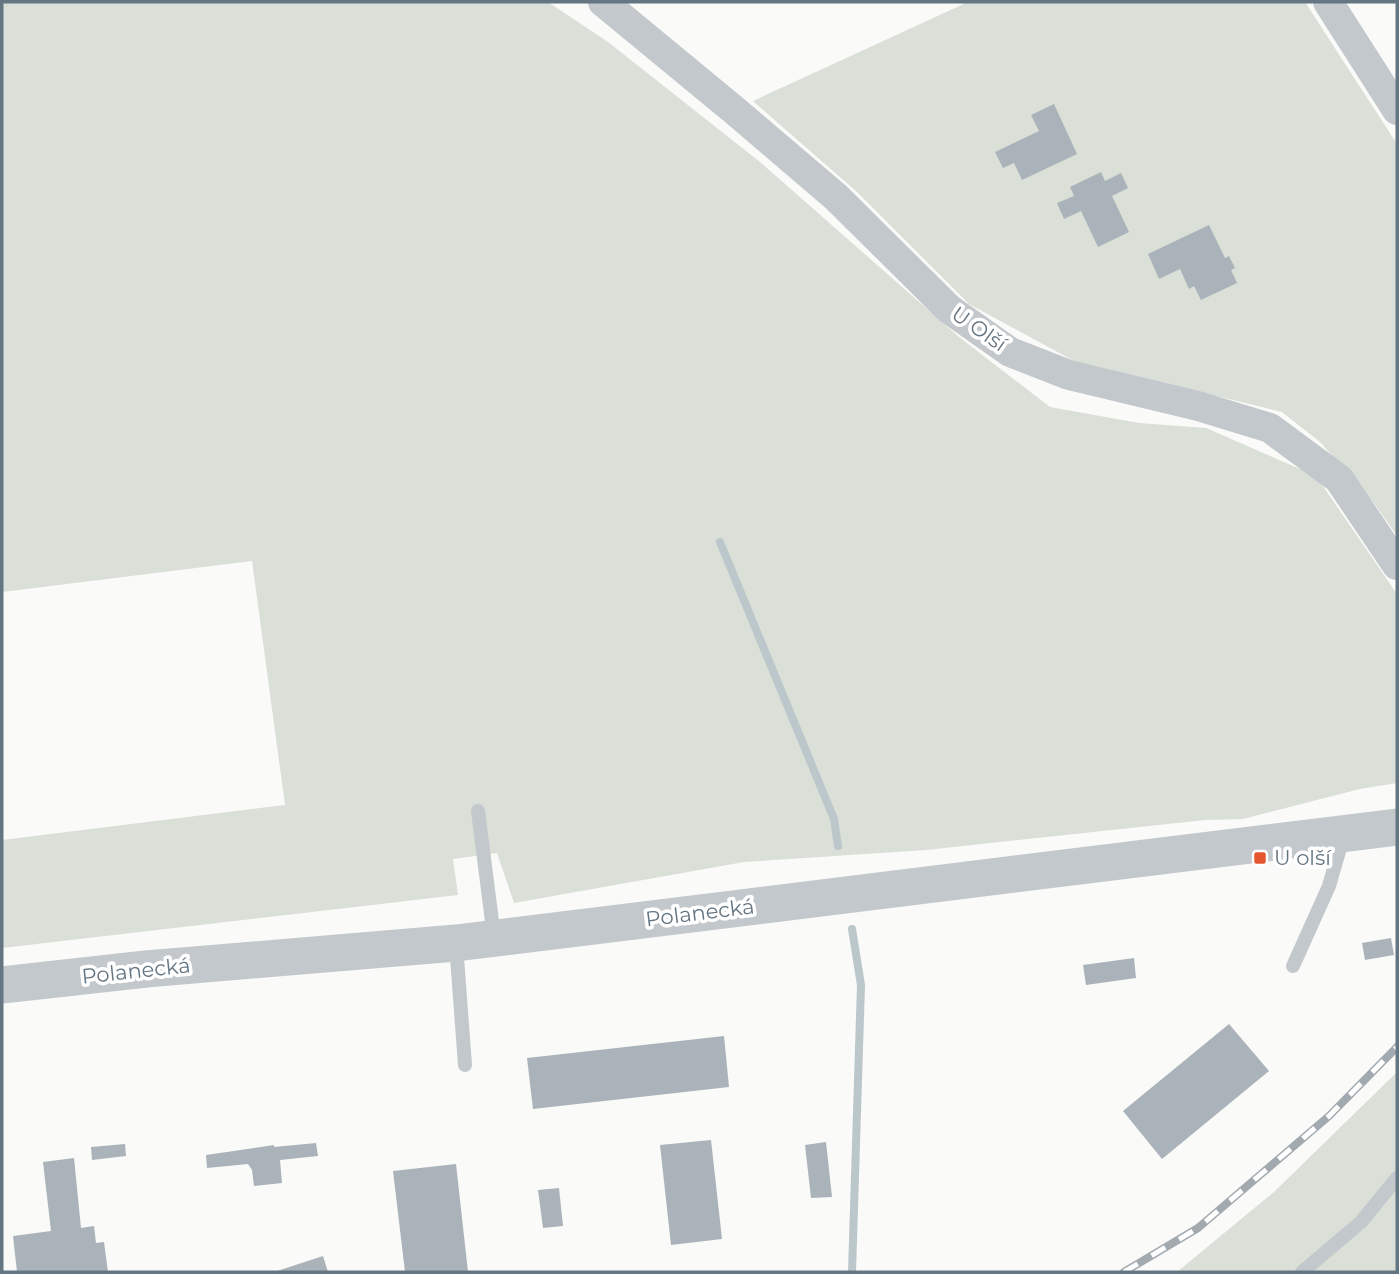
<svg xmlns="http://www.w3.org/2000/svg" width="1399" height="1274" font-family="Montserrat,sans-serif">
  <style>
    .green { fill: #dadfd7 }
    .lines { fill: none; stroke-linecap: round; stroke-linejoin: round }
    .stream { stroke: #bbc7cb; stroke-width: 8 }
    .building { fill: #aab3b9 }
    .service { stroke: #c3c8cc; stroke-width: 14 }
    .minor { stroke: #c3c8cc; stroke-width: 30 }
    .tertiary { stroke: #c3c8cc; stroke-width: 37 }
    .rail-casing { stroke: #a2aab0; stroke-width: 8 }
    .rail { stroke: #fff; stroke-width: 5; stroke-dasharray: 16; stroke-linecap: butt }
    .poi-dot { fill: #e4572e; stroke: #fff; stroke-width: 2.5 }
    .labels { text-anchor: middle; stroke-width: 7; stroke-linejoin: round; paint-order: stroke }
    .street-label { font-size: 21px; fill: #657683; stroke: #fff }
    .poi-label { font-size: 21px; fill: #657683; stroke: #fff; text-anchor: start }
  </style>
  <rect width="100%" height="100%" fill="#fafaf8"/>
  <!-- green -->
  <g class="green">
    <path d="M2,2H548L608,42L760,162L959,337L1050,407L1139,423L1206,428L1316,476L1397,594V783L1360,789L1243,819L1205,820L926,850L744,862L514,903L497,853L453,859L458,895L2,948V840L285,805L252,561L2,592Z"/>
    <path d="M968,2H1305L1397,144V536L1374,503L1320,442L1282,412L1076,362L969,304L857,192L753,101Z"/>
    <path d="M1397,1072V1272H1177L1275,1191Z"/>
  </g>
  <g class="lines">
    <!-- stream -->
    <g class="stream">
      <path d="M720,542L834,819L838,846"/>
      <path d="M852,929L861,985L852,1272"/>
    </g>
  </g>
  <!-- building -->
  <g class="building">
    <path d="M1054,104L1077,154L1022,180L1014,163L1003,168L995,152L1039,131L1031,115Z"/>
    <path d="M1101,172L1105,181L1121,173L1128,188L1112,196L1129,232L1098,247L1081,211L1064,219L1057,203L1074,196L1070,187Z"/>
    <path d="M1209,225L1225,258L1229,256L1235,268L1231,270L1237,283L1201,300L1194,286L1189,289L1180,269L1159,279L1148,254Z"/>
    <path d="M1391,938L1394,955L1365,960L1362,943Z"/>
    <path d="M1134,958L1136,978L1086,985L1083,965Z"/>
    <path d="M1229,1024L1269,1071L1162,1159L1123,1111Z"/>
    <path d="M724,1036L729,1087L533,1109L527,1058Z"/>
    <path d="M711,1140L722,1239L671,1245L660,1145Z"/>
    <path d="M826,1142L832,1197L811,1198L805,1145Z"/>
    <path d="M316,1143L318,1156L280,1160L282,1183L254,1186L252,1170L248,1164L207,1168L206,1155L274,1145V1147Z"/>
    <path d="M125,1144L126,1156L92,1160L91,1147Z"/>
    <path d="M74,1158L81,1228L94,1226L96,1243L104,1242L108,1272H17L13,1236L51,1231L43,1162Z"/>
    <path d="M456,1164L468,1272H405L393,1171Z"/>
    <path d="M559,1188L563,1226L543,1228L538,1190Z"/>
    <path d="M323,1256L328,1272H274Z"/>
  </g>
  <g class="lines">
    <!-- service -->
    <g class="service">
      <path d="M478,811L494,937"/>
      <path d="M456,944L465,1065"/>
      <path d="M1293,966L1329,886L1344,834"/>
      <path d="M1302,1272L1361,1222L1397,1178"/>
    </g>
    <!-- minor -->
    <g class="minor">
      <path d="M603,2L734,110L836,197L949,309L1010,352L1069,375L1198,406L1270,428L1339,479L1397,565"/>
      <path d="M1328,2L1397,110"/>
    </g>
    <!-- tertiary -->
    <path class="tertiary" d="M2,985L146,969L456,943L1397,827"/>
    <defs>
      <path id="rail" d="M1124,1272L1198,1228L1329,1116L1397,1047"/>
    </defs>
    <!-- rail casing -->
    <use href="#rail" class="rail-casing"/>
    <!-- rail -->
    <use href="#rail" class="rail"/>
  </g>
  <!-- markers -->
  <rect class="poi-dot" x="1253" y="851" width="14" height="14" rx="3.5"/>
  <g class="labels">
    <!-- street labels -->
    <g class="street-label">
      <text transform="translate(979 329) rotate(35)" y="7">U Olší</text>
      <text transform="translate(700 913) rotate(-7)" y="7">Polanecká</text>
      <text transform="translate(136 971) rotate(-6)" y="7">Polanecká</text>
    </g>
    <!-- poi labels -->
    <g class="poi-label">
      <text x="1274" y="865">U olší</text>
    </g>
  </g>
  <!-- border -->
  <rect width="1399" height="1274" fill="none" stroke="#657683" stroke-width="7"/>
</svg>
